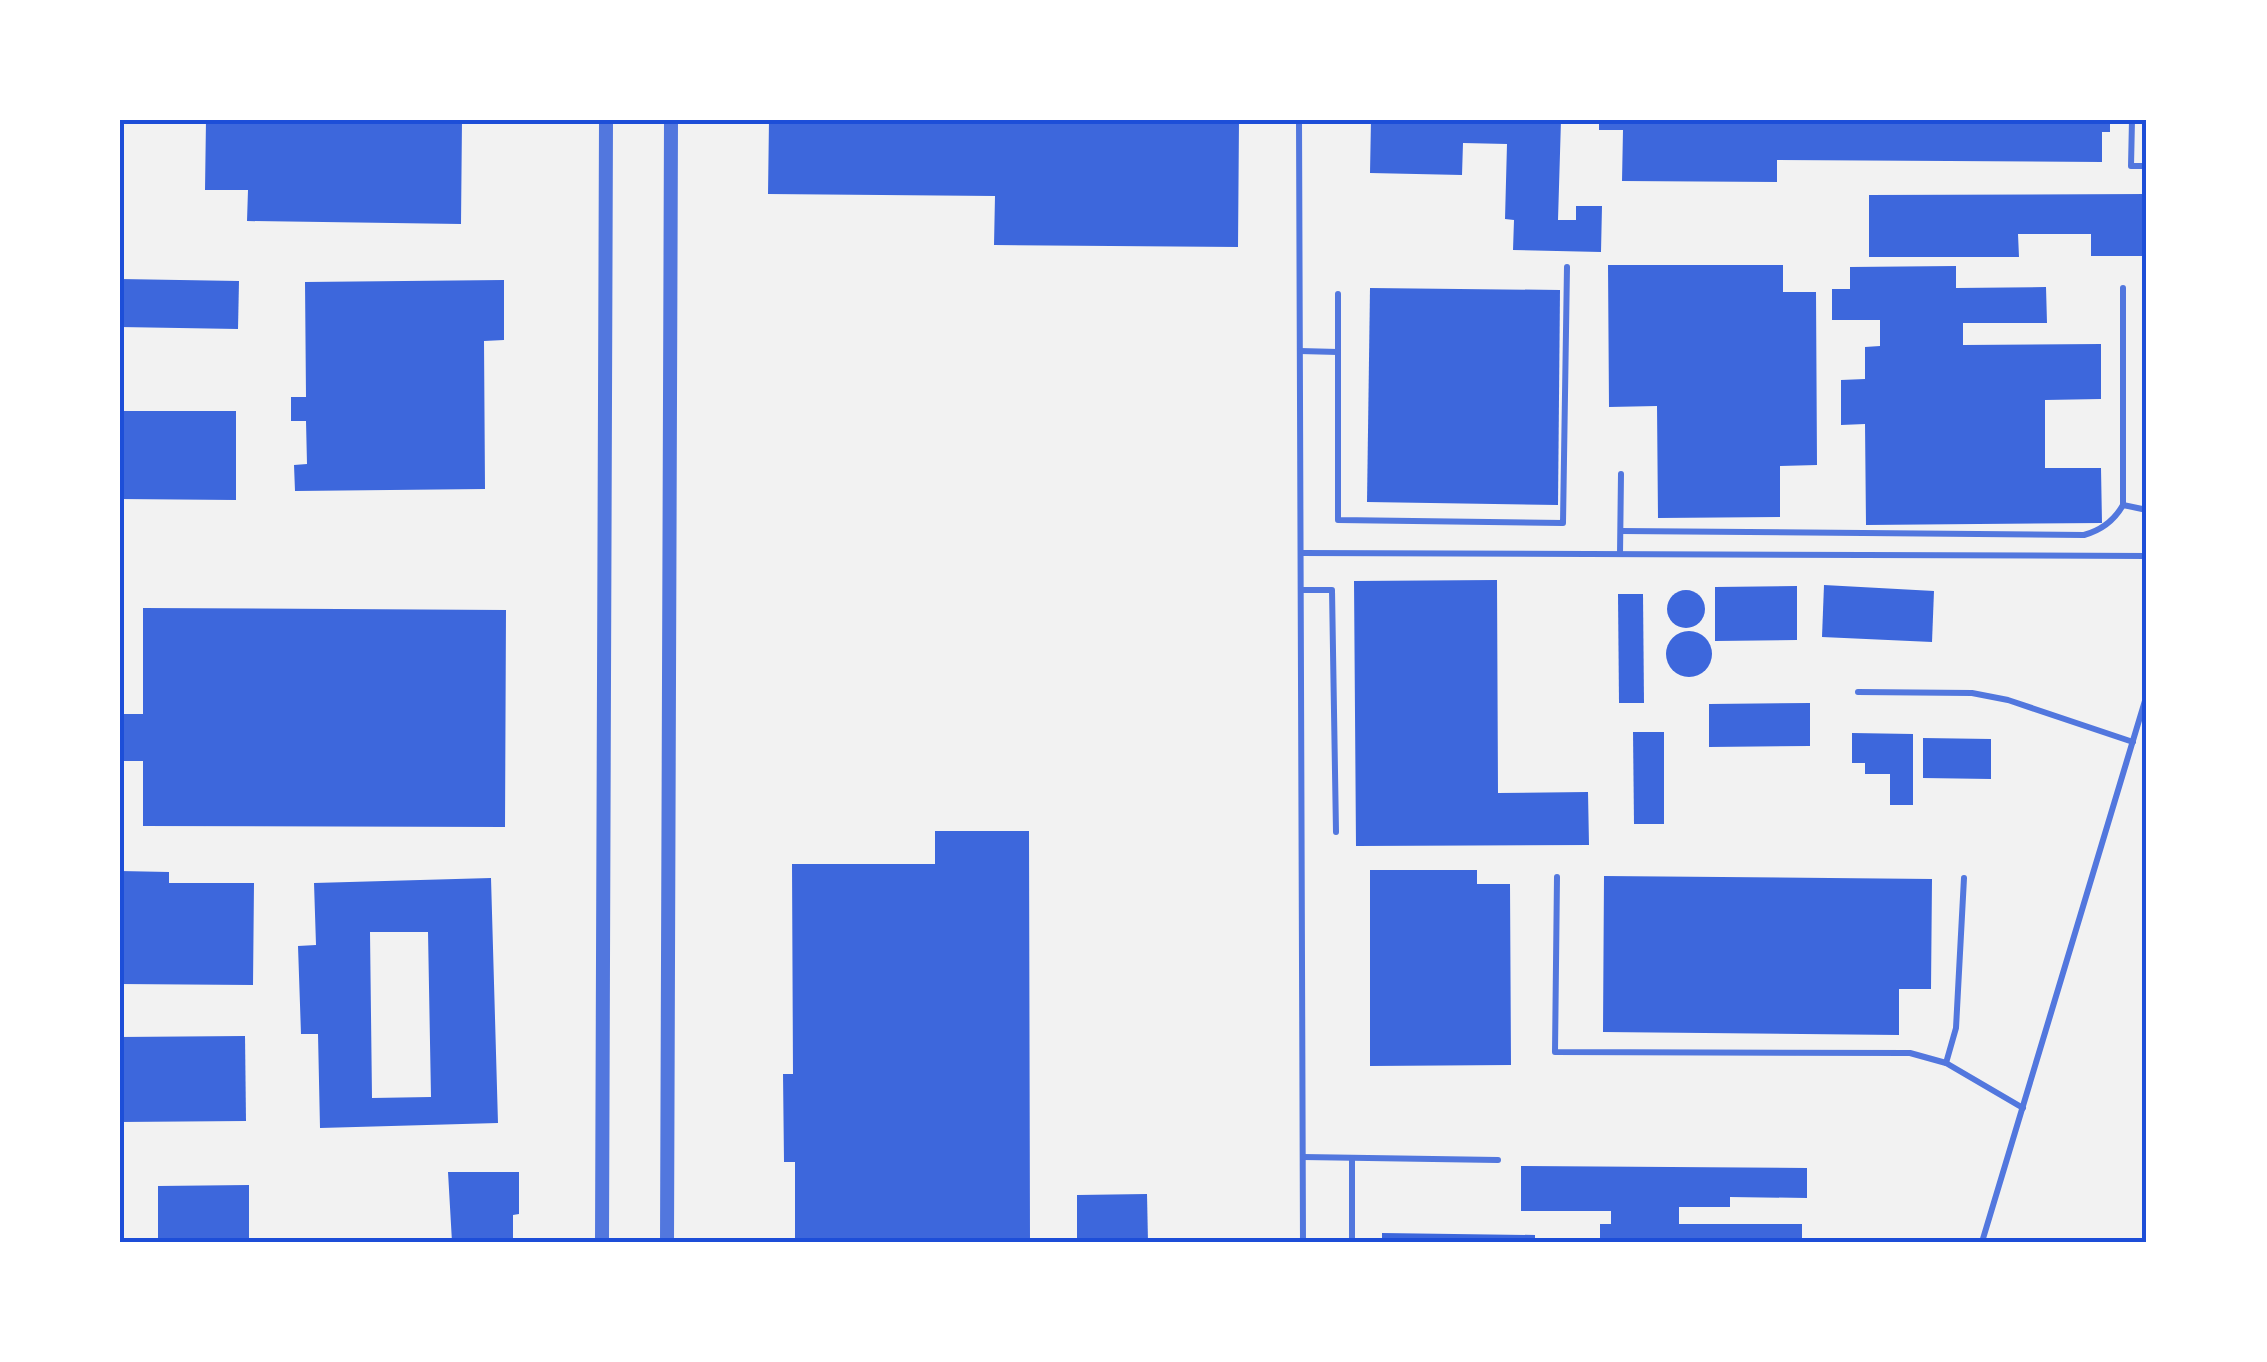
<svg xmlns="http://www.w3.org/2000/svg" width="2267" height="1362" font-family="'Fira Sans',sans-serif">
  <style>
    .building { fill: #3d67dc; fill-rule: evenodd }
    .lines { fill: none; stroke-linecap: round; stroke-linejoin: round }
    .service { stroke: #5277de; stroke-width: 6 }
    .tertiary { stroke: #5277de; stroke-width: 14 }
    .neatline { fill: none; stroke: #1d4ed8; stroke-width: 4 }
  </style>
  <rect width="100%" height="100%" fill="#f2f2f2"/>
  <!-- building -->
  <g class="building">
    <path d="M206,120H462L461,224L247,221L248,190H205Z"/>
    <path d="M769,120H1239L1238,247L994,245L995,196L768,194Z"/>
    <path d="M1371,120H1561L1558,220H1576V206H1602L1601,252L1513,250L1514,220L1505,219L1507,144L1463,143L1462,175L1370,173Z"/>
    <path d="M1599,120H2110V132H2102V162L1777,160V182L1622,181L1623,130H1599Z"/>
    <path d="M2147,194V256H2091V234H2018L2019,257H1869V195Z"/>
    <path d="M1608,265H1783V292H1816L1817,465L1780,466V517L1658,518L1657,406L1609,407Z"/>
    <path d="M1956,266V288L2046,287L2047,323H1963V345L2101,344V399L2045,400V468H2101L2102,523L1866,525L1865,424L1841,425V380L1865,379V347L1880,346V320H1832V289H1850V267Z"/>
    <path d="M120,279L239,281L238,329L120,327Z"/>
    <path d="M504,280V340L484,341L485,489L295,491L294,465L307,464L306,421H291V397H306L305,282Z"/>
    <path d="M1370,288L1560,290L1558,505L1367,502Z"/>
    <path d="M120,411H236V500L120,499Z"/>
    <path d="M1497,580L1498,793L1588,792L1589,845L1356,846L1354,581Z"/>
    <path d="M1824,585L1934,591L1932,642L1822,637Z"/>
    <path d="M1797,586V640L1715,641V587Z"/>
    <circle cx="1686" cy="609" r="19"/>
    <path d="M1618,594H1643L1644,703H1619Z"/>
    <path d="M143,608L506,610L505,827L143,826V761H120V714H143Z"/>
    <circle cx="1689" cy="654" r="23"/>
    <path d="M1810,703V746L1709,747V704Z"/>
    <path d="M1633,732H1664V824H1634Z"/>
    <path d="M1852,733L1913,734V805H1890V774H1865V763H1852Z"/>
    <path d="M1923,738L1991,739V779L1923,778Z"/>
    <path d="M935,831H1029L1030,1242H795V1162H784L783,1074H793L792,864H935Z"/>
    <path d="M1370,870H1477V884H1510L1511,1065L1370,1066Z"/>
    <path d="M120,871L169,872V883H254L253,985L120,984Z"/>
    <path d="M1604,876L1932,879L1931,989H1899V1035L1603,1032Z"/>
    <path d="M491,878L498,1123L320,1128L318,1034H301L298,946L316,945L314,883ZM370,932H428L431,1097L372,1098Z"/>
    <path d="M245,1036L246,1121L120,1122V1037Z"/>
    <path d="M1521,1166L1807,1168V1198L1730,1197V1207H1679V1224H1802V1242H1600V1224H1611V1211H1521Z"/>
    <path d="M448,1172H519V1214L513,1215V1242H452Z"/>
    <path d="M249,1185V1242H158V1186Z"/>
    <path d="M1147,1194L1148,1242H1077V1195Z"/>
    <path d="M1382,1233L1535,1235V1242H1382Z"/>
  </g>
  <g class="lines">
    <!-- service -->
    <g class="service">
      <path d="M1299,120L1303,1242"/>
      <path d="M2132,120L2131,166H2147"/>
      <path d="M1338,294V520L1563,523L1567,267"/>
      <path d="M1300,351L1338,352"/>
      <path d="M2123,505L2147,510"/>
      <path d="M1621,531L2084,535C2102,530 2114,521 2123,505V288"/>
      <path d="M1301,553L2147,556"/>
      <path d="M1620,554L1621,474"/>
      <path d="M1301,590H1332L1336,832"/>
      <path d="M1858,692L1972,693L2008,700L2133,742"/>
      <path d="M1557,877L1555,1052L1910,1053L1946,1063L2023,1108"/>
      <path d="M1946,1063L1956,1028L1964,878"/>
      <path d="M1303,1157L1498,1160"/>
      <path d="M1352,1158V1242"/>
      <path d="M1982,1242L2147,694"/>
    </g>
    <!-- tertiary -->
    <g class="tertiary">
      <path d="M602,1242L606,120"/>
      <path d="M667,1242L671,120"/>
    </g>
  </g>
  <!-- border -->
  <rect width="2267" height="1362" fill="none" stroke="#ffffff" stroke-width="245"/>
  <rect x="122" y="122" width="2022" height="1118" class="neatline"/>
</svg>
